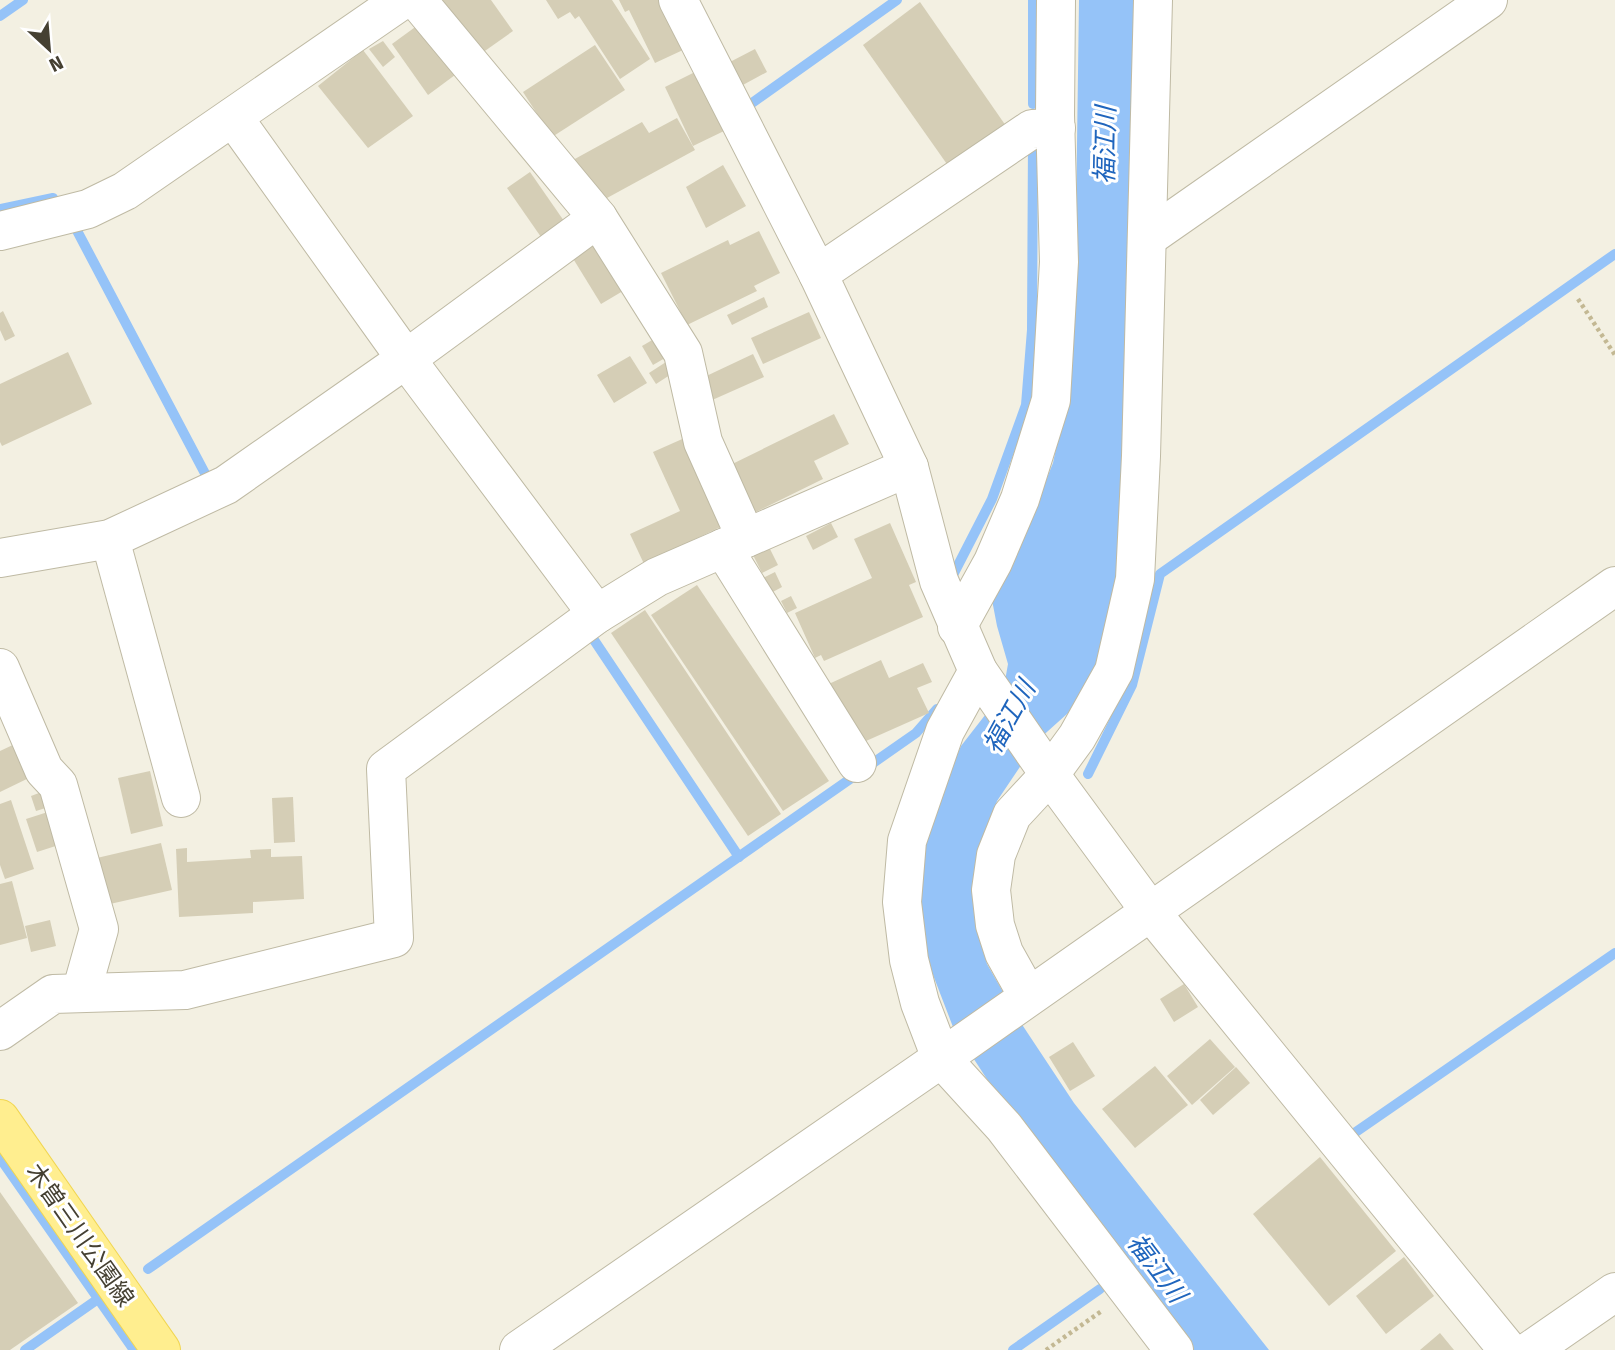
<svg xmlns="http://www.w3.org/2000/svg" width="1615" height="1350" font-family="'Fira Sans','Noto Sans JP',sans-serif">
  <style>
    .water { fill: #95c3f8 }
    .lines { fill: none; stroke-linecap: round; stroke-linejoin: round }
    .stream { stroke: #95c3f8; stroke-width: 10 }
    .building { fill: #d5ceb6 }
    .minor-casing { stroke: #bfbaa4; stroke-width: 40 }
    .major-casing { stroke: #f1d652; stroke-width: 40 }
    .path { stroke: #c3b893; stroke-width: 4.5; stroke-dasharray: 3.5 3.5; stroke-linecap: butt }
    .minor { stroke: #fff; stroke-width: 38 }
    .major { stroke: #ffee8f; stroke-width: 38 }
    .labels { text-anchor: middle; stroke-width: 6; stroke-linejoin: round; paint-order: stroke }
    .street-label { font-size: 24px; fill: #454032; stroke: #fff }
    .water-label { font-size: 26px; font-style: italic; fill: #1f65bd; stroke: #fff }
  </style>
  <rect width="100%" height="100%" fill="#f3f0e2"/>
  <!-- water -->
  <path class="water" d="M1079,0H1136L1120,595L1093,672L1077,705L1038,740L997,801L976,873L978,925L987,964L1021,1023L1074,1103L1269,1350H1191L996,1093L953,1027L925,954L918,884L924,829L961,746L1003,692L1008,664L997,626L992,600L1027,527L1053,463L1070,380L1075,289Z"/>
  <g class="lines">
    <!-- stream -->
    <g class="stream">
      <path d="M0,16L23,0"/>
      <path d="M752,103L897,0"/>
      <path d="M1033,104V0"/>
      <path d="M0,209L53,198"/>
      <path d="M74,225L209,481"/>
      <path d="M953,575L992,499L1026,405L1032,330L1033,140"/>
      <path d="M592,637L739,857"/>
      <path d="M1088,774L1132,685L1160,574L1615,254"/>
      <path d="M1350,1136L1615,953"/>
      <path d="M0,1158L134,1350"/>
      <path d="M148,1269L916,733L937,709"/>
      <path d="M25,1350L98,1299"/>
      <path d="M1013,1350L1100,1289"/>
    </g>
  </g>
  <!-- building -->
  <g class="building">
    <path d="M442,0H491L513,31L482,53Z"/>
    <path d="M546,0H612L650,59L620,79L579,16L575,19L570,12L558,19Z"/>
    <path d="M619,0H658L683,50L655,63L629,10L625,12Z"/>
    <path d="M920,2L1006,126L949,167L863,45Z"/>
    <path d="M418,25L455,75L428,95L392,44Z"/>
    <path d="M383,41L395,57L383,67L369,49Z"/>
    <path d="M595,45L625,90L552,137L523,92Z"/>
    <path d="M755,49L767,72L741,86L728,63Z"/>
    <path d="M363,50L413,116L368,148L318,86Z"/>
    <path d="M695,72L724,131L693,146L665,87Z"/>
    <path d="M677,118L695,150L596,204L573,160L642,122L649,133Z"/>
    <path d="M723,165L746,206L706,228L686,187Z"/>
    <path d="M530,172L564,221L541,237L507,188Z"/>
    <path d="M759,231L780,273L754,286L757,291L687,325L661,273L728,240L730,245Z"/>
    <path d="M596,235L628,288L601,304L569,252Z"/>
    <path d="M764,297L768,307L732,325L727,315Z"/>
    <path d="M3,311L15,336L5,341L0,330V313Z"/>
    <path d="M809,312L821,338L763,364L751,338Z"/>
    <path d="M654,339L665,358L653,365L642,346Z"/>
    <path d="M68,352L92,404L2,446L0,442V384Z"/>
    <path d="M753,354L764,377L710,401L700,379Z"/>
    <path d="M630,356L647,383L614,403L597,375Z"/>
    <path d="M666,362L673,373L656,384L649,373Z"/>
    <path d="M834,414L849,444L814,461L823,479L746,517L722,469Z"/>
    <path d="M689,436L729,523L693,540L695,544L645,566L630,534L680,511L653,452Z"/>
    <path d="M831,523L838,537L813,550L806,536Z"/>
    <path d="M890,523L916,582L909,585L923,617L824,661L821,655L815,658L795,613L872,578L854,539Z"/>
    <path d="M766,541L778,565L762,573L750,549Z"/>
    <path d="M775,572L782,587L769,594L761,579Z"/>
    <path d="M697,585L829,781L783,811L651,615Z"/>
    <path d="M791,596L797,608L787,613L781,601Z"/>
    <path d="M645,610L781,814L748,836L611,633Z"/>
    <path d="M881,660L889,678L923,663L932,682L917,688L929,713L857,745L820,688Z"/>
    <path d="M17,743L33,776L0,792V751Z"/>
    <path d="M150,771L163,826L131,834L118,778Z"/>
    <path d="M47,790L52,806L36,811L31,796Z"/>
    <path d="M293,797L295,842L274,843L272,798Z"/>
    <path d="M11,800L34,869L5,879L0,865V804Z"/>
    <path d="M54,810L65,843L37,852L26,819Z"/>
    <path d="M161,843L172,890L101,906L84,861Z"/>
    <path d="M187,848V862L251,858L250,850L271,849V857L302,856L304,899L253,902V913L179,917L176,849Z"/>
    <path d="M12,881L27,938L0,945V884Z"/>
    <path d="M50,920L56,946L31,952L25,926Z"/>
    <path d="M1184,984L1198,1007L1174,1022L1160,999Z"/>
    <path d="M1210,1039L1235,1067L1192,1105L1167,1076Z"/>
    <path d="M1073,1042L1095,1076L1070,1091L1049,1057Z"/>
    <path d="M1155,1066L1188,1105L1135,1148L1102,1109Z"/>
    <path d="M1236,1067L1250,1083L1213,1115L1200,1100Z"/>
    <path d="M1320,1157L1396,1251L1329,1306L1253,1214Z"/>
    <path d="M0,1192L78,1303L10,1350H0Z"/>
    <path d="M1404,1257L1434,1296L1386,1334L1356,1296Z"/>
    <path d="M1440,1333L1454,1350H1420Z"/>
  </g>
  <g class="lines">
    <defs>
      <g id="minor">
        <path d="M417,0L598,218L683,353L703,442L746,538"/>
        <path d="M678,0L818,274L909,467L939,581L978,671L1045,768L1150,911L1508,1350"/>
        <path d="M233,117L406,359L597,614"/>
        <path d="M0,231L88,209L125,191L402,0"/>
        <path d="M1147,238L1488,0"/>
        <path d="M818,274L1032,129L1056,128"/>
        <path d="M110,539L181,798"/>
        <path d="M723,548L857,763"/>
        <path d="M0,558L110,539L226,485L406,359L598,218"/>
        <path d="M957,627L993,562L1020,499L1051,400L1059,262L1055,115L1056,0"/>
        <path d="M0,668L44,770L58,785L99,929L81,993"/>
        <path d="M978,671L945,731L907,841L902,902L909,960L920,1003L941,1058L1004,1127L1174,1350"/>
        <path d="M1028,996L1004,953L995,925L991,890L996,855L1012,815L1050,774L1077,737L1114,671L1135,579L1141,456L1153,0"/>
        <path d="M0,1031L53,994L185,990L394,938L386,769L597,614L657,577L909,467"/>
        <path d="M519,1350L949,1053L1615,586"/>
        <path d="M1531,1350L1615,1292"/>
      </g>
      <path id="major" d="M0,1119L161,1350"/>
    </defs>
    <!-- minor casing -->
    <use href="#minor" class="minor-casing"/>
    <!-- major casing -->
    <use href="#major" class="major-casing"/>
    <!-- path -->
    <g class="path">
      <path d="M1578,299L1615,355"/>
      <path d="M1046,1350L1103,1310"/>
    </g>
    <!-- minor -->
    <use href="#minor" class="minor"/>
    <!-- major -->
    <use href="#major" class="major"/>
  </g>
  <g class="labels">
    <!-- street labels -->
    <g class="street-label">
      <text transform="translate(80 1235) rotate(55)" y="8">木曽三川公園線</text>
    </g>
    <!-- water labels -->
    <g class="water-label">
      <text transform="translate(1105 145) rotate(-89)" y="9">福江川</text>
      <text transform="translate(1009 717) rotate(-61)" y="9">福江川</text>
      <text transform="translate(1157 1268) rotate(53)" y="9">福江川</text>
    </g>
  </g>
  <!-- north arrow -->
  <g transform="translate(49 49) rotate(154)" stroke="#ffffff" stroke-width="5" paint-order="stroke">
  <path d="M0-5L12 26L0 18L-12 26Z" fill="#454032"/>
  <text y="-10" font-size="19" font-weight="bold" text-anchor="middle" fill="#454032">N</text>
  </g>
</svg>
